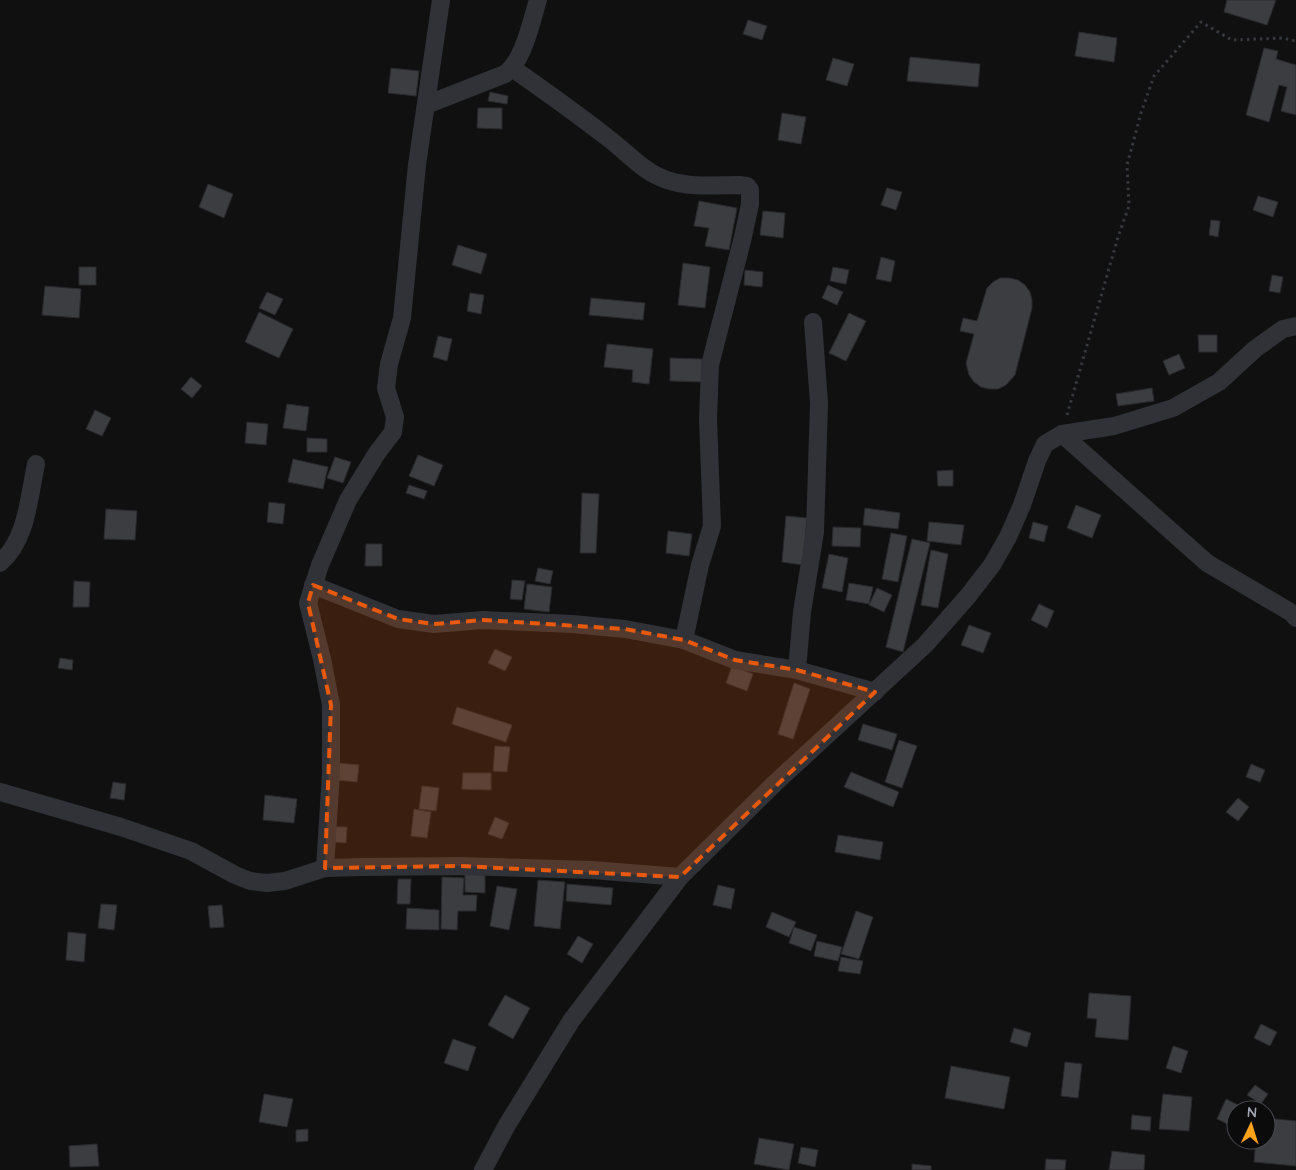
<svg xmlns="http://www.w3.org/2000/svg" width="1296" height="1170" font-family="Quicksand,sans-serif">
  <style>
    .building { fill: #3c3d41; stroke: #2a2a2e }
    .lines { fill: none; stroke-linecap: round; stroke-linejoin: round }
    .path { stroke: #36393e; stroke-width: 3; stroke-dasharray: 2.5 4; stroke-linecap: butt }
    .minor { stroke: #303237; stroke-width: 18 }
    .marked { fill: #e8590c; fill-opacity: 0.2; stroke: #e8590c; stroke-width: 4; stroke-dasharray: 10 6; stroke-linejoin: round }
  </style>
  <rect width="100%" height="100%" fill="#101011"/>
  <!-- building -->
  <g class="building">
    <path d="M1227,0H1276L1267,25L1224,12Z"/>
    <path d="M748,20L767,26L762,40L743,34Z"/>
    <path d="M1079,32L1117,38L1114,62L1075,56Z"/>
    <path d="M1264,48L1278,51L1276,59L1296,65V115L1281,111L1287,87L1279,85L1269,122L1246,115Z"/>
    <path d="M910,57L980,64L978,87L907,81Z"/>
    <path d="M833,58L854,64L847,86L826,80Z"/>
    <path d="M391,68L419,71L416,96L388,93Z"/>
    <path d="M490,92L508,96L507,104L488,101Z"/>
    <path d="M478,108H502V129L477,128Z"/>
    <path d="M782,113L806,117L801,144L778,140Z"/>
    <path d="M208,184L233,194L224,218L199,207Z"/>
    <path d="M887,188L902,192L896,210L881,205Z"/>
    <path d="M1258,196L1278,202L1273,217L1253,210Z"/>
    <path d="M699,201L737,208L729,250L705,246L709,228L694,226Z"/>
    <path d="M763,211L785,213L783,238L760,235Z"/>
    <path d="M1211,220L1220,221L1218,237L1209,235Z"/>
    <path d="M458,245L487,254L481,274L452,265Z"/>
    <path d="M881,257L895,261L891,282L876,279Z"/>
    <path d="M683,263L710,267L705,308L678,305Z"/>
    <rect x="79" y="267" width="17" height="18"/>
    <path d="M833,267L849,270L846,284L830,281Z"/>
    <path d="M745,270L763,272L762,287L744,285Z"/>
    <path d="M1272,275L1283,277L1280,293L1269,291Z"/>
    <path d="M1000,278H1009L1018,280L1025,285L1030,292L1032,300V308L1015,375L1006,385L998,389H989L981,387L974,382L969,375L966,363L974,334L960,331L963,318L977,321L987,288L993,282Z"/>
    <path d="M828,285L843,292L837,305L822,298Z"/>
    <path d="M45,286L81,289L79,318L42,315Z"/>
    <path d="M267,292L283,299L275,315L259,308Z"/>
    <path d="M470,293L484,295L481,314L467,311Z"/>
    <path d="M591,298L645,303L643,320L589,315Z"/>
    <path d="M259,312L293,329L279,358L245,342Z"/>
    <path d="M849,313L866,321L846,361L829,353Z"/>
    <path d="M1198,335H1217V352H1199Z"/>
    <path d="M438,336L452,339L447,361L433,357Z"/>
    <path d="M607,344L653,349L649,384L632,382L633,370L604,367Z"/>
    <path d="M1179,354L1185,368L1169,375L1163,361Z"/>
    <path d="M670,358L702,359V382L670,381Z"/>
    <path d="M191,377L202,386L192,398L181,389Z"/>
    <path d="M1152,388L1154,401L1118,406L1116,394Z"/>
    <path d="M287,404L309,407L306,431L283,428Z"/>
    <path d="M95,410L111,418L102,436L86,429Z"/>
    <path d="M247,422L268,424L266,445L245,443Z"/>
    <path d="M307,438L327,439V452H307Z"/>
    <path d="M418,455L443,465L434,486L409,476Z"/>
    <path d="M335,457L351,462L343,483L327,478Z"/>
    <path d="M293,459L328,467L323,489L288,482Z"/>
    <path d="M953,470V486H938L937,471Z"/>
    <path d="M409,485L427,491L424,499L406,493Z"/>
    <path d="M582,493L599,494L596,553H580Z"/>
    <path d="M269,502L285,504L283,524L267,522Z"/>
    <path d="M1076,505L1101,515L1092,538L1067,528Z"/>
    <path d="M865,508L900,513L898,529L863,525Z"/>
    <path d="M106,509L137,511L135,540L104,539Z"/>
    <path d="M786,516L807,518L803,565L782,562Z"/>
    <path d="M929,522L964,525L961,545L927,541Z"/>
    <path d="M1033,522L1048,526L1044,542L1029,538Z"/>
    <path d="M833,527L861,528L860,547L832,546Z"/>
    <path d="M668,531L692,534L689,556L666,553Z"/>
    <path d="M891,533L907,536L898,582L882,579Z"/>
    <path d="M912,539L930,543L903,652L886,647Z"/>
    <path d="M366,544H382V566H365Z"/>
    <path d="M931,550L948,554L938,608L921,605Z"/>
    <path d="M829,554L848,558L842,592L822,588Z"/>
    <path d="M538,568L553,571L550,584L535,581Z"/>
    <path d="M512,580L525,581L522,600L510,599Z"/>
    <path d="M74,581L90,582L89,607H73Z"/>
    <path d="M849,583L873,587L869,604L846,600Z"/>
    <path d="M527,584L552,587L549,612L524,609Z"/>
    <path d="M877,588L892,595L884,612L869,605Z"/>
    <path d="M1039,604L1054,611L1047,628L1031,620Z"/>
    <path d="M969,625L991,633L983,653L961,645Z"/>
    <path d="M495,649L512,657L505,671L488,663Z"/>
    <path d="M60,658L73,660L72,670L58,668Z"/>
    <path d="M732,666L753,674L747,691L726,683Z"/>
    <path d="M794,683L810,689L793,739L778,734Z"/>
    <path d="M457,707L512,725L506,742L452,724Z"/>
    <path d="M863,724L897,734L892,750L858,740Z"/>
    <path d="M899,740L917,746L902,788L885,782Z"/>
    <path d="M495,746L510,747L507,772L493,771Z"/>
    <path d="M337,763L359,765L357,782L336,780Z"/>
    <path d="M1251,764L1265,770L1260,782L1246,777Z"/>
    <path d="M851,772L899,792L893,807L844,787Z"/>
    <path d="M463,773H491V790L462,789Z"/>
    <path d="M113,782L126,784L124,800L110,798Z"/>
    <path d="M422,786L439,788L436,811L419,809Z"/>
    <path d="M265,795L297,799L294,823L263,820Z"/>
    <path d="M1238,798L1249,807L1238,821L1226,812Z"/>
    <path d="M414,809L431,812L427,838L411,836Z"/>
    <path d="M495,817L509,823L502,839L488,834Z"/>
    <path d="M335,827H347L346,843L334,842Z"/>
    <path d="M838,835L883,842L880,860L835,852Z"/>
    <path d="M465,874L485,875V893L465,892Z"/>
    <path d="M442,877L464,878L463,895H477L476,911H458L457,930L441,929Z"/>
    <path d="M398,879H411L410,904H397Z"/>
    <path d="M538,880L565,882L560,929L534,926Z"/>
    <path d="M567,884L613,888L611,905L566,901Z"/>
    <path d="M718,885L735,889L731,909L713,905Z"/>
    <path d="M497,886L517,889L509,930L490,926Z"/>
    <path d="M101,904L117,905L114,930L98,928Z"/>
    <path d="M222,905L224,927L210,928L208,906Z"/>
    <path d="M407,908L439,910V930L406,929Z"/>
    <path d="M856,911L873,917L859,959L841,954Z"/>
    <path d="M772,912L796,922L789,937L766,927Z"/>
    <path d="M794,927L817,935L811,951L789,943Z"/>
    <path d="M68,932L86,934L84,962L66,960Z"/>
    <path d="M578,936L593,944L582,963L567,954Z"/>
    <path d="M817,941L842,947L838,961L814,956Z"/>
    <path d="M841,957L863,961L860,974L838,971Z"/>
    <path d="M1089,993L1131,996L1128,1040L1095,1037L1097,1019L1087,1018Z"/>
    <path d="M505,995L530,1008L513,1039L488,1025Z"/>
    <path d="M1261,1024L1277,1032L1270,1046L1254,1038Z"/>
    <path d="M1014,1028L1031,1033L1027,1047L1010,1042Z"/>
    <path d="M453,1039L476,1047L468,1071L444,1063Z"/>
    <path d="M1173,1046L1188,1051L1181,1073L1166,1068Z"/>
    <path d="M1065,1062L1082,1064L1078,1098L1061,1096Z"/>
    <path d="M951,1066L1010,1077L1004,1109L945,1098Z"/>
    <path d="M1255,1085L1268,1094L1261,1104L1247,1095Z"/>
    <path d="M264,1094L293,1099L287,1127L259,1122Z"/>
    <path d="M1163,1094L1192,1097L1189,1131L1159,1129Z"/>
    <path d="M1226,1099L1248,1110H1236V1128L1217,1119Z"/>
    <path d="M1132,1115L1151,1117L1150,1131L1131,1129Z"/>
    <path d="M1266,1118L1296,1121V1166L1254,1162L1256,1140H1266Z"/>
    <path d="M308,1129V1141L296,1142V1130Z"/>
    <path d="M759,1138L794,1144L789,1170L754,1164Z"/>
    <path d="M97,1144L99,1166L70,1167L69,1146Z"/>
    <path d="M801,1147L818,1150L815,1167L798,1163Z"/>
    <path d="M1112,1151L1145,1155L1144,1170H1109Z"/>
    <path d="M1046,1159L1066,1160L1065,1170H1045Z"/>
    <path d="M912,1164L931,1166V1170H912Z"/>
  </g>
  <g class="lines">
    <!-- path -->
    <path class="path" d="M1067,415L1118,237L1129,206L1127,165L1141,113L1154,76L1201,22L1232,40L1283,38L1296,41"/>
    <!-- minor -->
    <g class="minor">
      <path d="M512,68C545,91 577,114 608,138C628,153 643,172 667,180C690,188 716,185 739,185L747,186L750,190V204L743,237L710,365L708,419L712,526L700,565L684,640"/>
      <path d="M426,105L505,74C524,60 531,22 538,0"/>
      <path d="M1062,434L1207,563L1292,613L1296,618"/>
      <path d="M0,563C27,540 29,497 36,464"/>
      <path d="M313,585L398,619L434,624L483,620L572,624L625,629L684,640L735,660L797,670L875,692"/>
      <path d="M797,670L802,612L815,532L819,403L813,322"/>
      <path d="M0,792L121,827L191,851L235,875L250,881L267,883L285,881L325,868L362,867L460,866L592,870L680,877"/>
      <path d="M325,868L331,773V705L322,659L308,603L320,565L348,500L377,453L393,432L395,417L386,388L389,364L402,318L417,165L441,0"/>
      <path d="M483,1170L507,1125L571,1021L680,877L774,784L925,645L968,596L992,565L1008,537L1022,505L1037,461L1045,444L1062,434L1114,426L1173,408L1219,382L1255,349L1283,329L1296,326"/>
    </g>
  </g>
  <!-- marked area -->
  <path class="marked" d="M313,585L398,619L434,624L483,620L625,629L684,640L735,660L797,670L875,692L680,877L460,866L325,868L331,705L308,603Z"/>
  <!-- north arrow -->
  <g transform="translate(1251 1125) rotate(4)"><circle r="24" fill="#0b0b0c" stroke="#47494f"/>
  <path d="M0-4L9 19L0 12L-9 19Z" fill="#ffa21a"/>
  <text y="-8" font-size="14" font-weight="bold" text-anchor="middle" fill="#a0a7b3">N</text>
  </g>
</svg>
